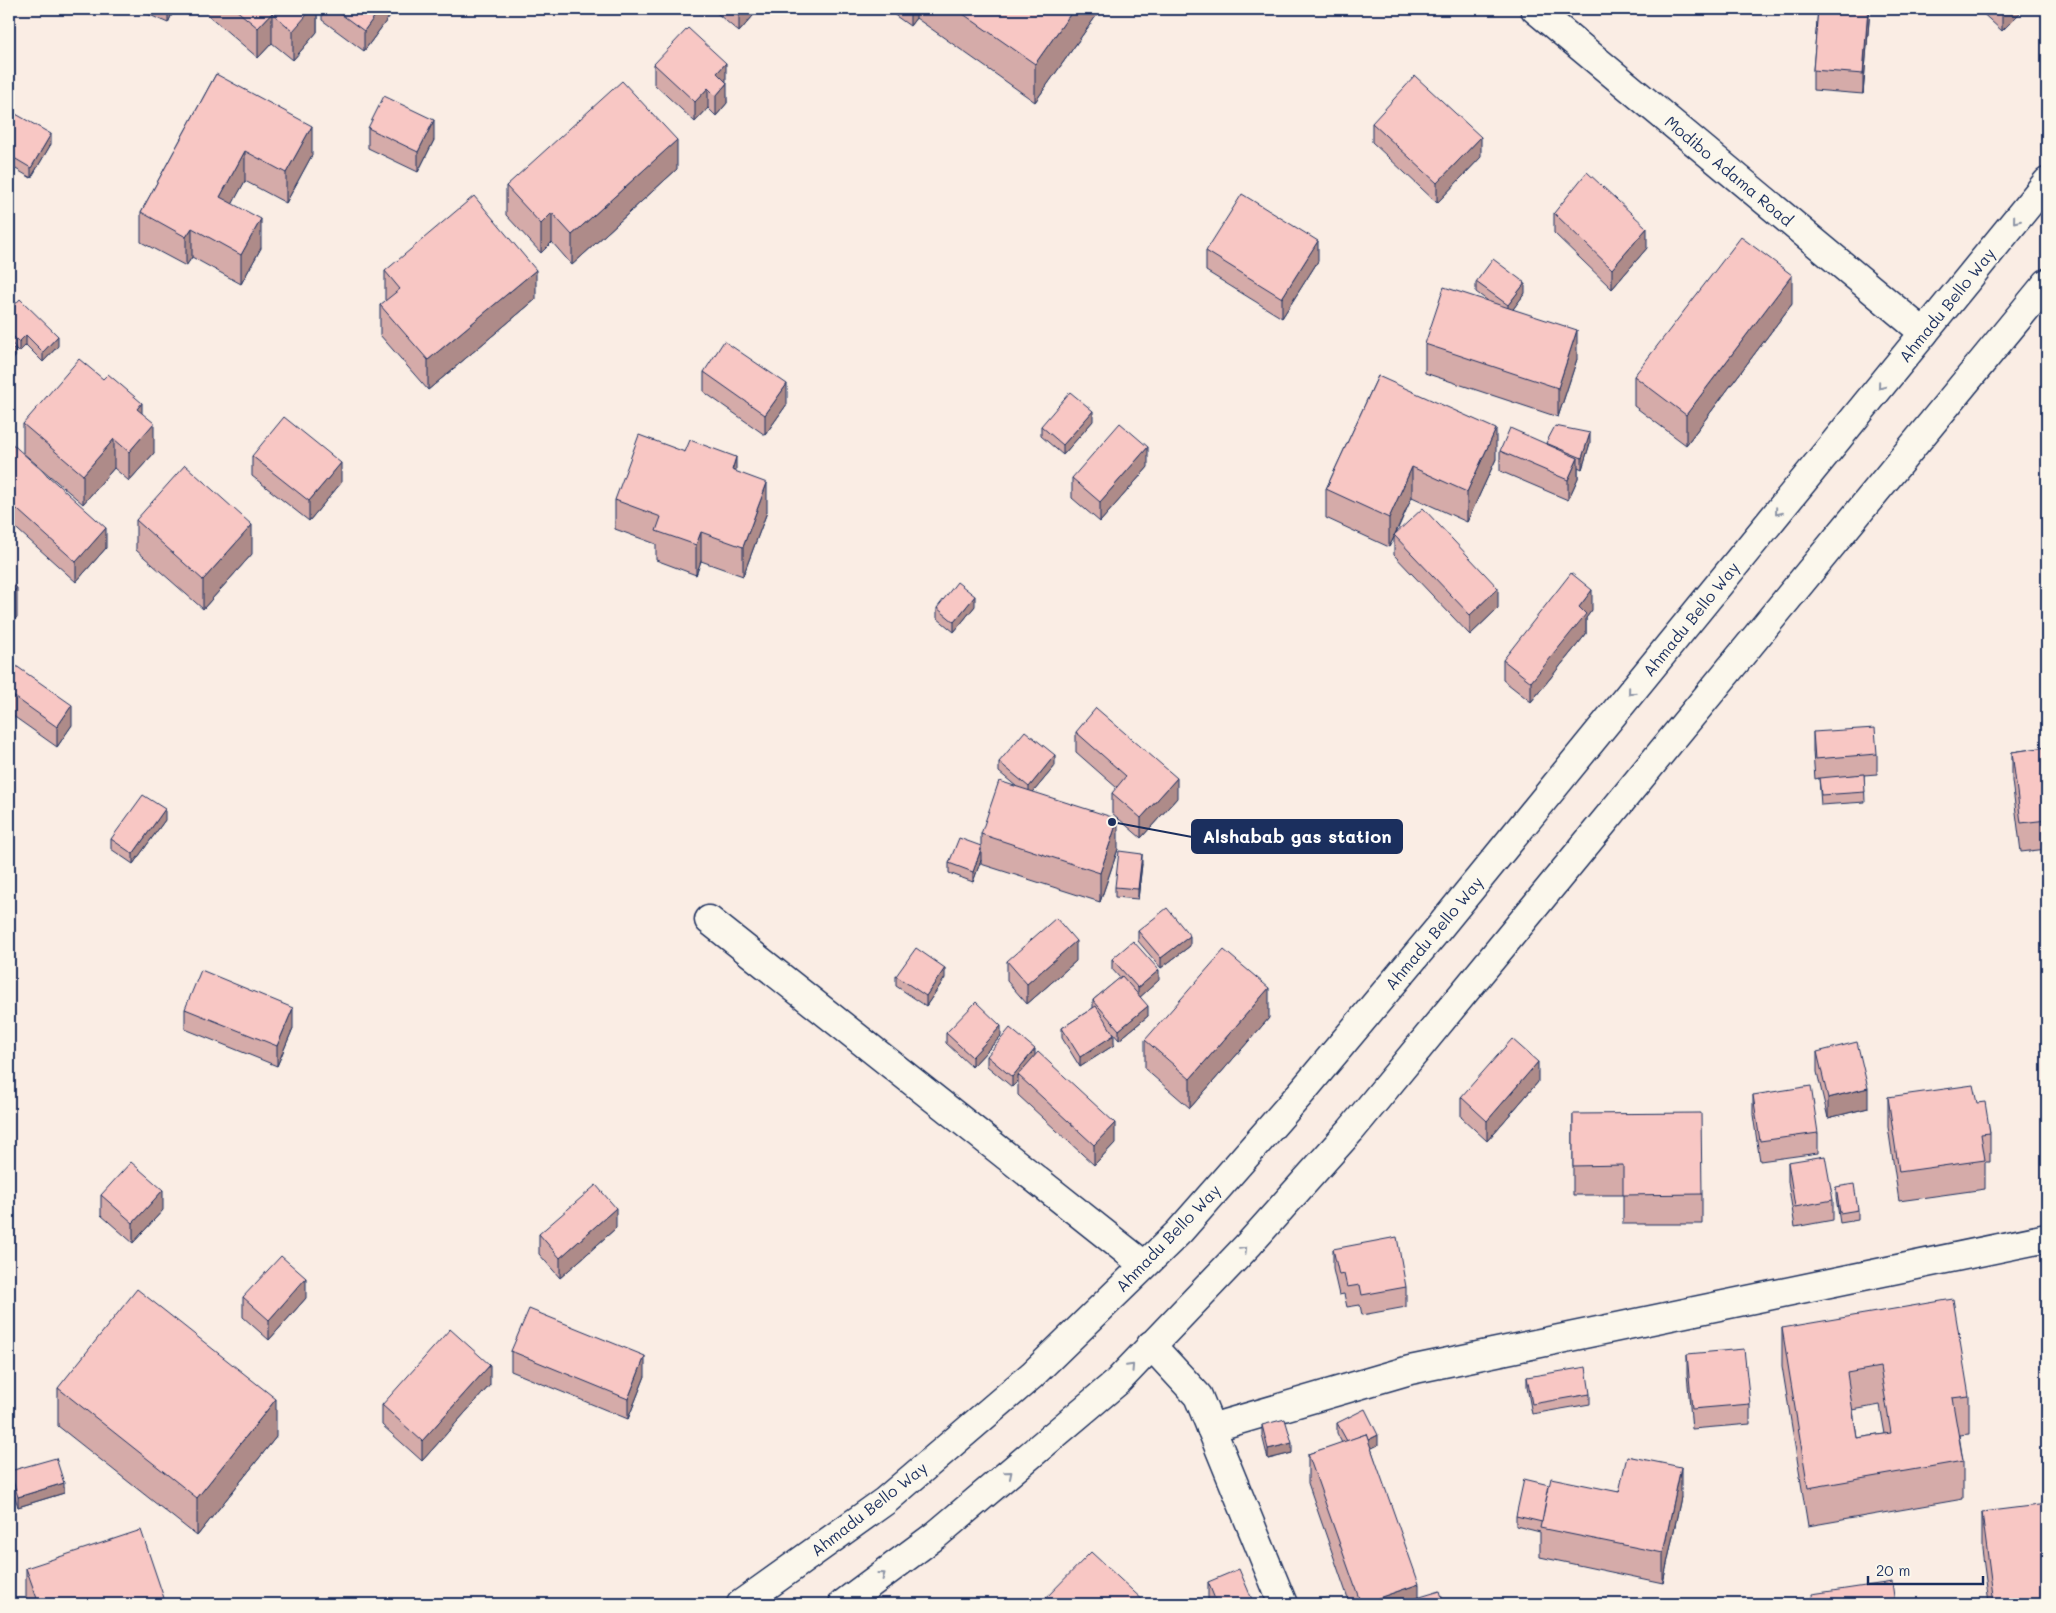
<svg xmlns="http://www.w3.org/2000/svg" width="2056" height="1613" font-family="Mali,sans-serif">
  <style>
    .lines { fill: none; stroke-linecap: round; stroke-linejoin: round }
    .minor-casing { stroke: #1b2f5e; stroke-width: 31 }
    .primary-casing { stroke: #1b2f5e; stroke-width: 31 }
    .minor { stroke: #fbf7ec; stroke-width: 28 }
    .primary { stroke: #fbf7ec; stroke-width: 28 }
    .wall { fill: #d5aba9; stroke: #1b2f5e; fill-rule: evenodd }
    .shaded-wall { fill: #ae8b89; stroke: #1b2f5e }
    .building { fill: #f8c7c4; stroke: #1b2f5e; fill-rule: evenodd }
    .oneway { stroke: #8b93a5 }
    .labels { text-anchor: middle; stroke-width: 4; stroke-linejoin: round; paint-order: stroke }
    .street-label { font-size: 16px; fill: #1b2f5e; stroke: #fbf7ec }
    .leader { fill: none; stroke: #1b2f5e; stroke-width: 2 }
    .callout-dot { fill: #1b2f5e; stroke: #fbf7ec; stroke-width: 2 }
    .callout { fill: #1b2f5e; stroke: #1b2f5e; stroke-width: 2 }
    .callout-label { font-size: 18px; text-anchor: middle; font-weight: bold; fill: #fff }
  </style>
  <rect width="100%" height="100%" fill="#faede4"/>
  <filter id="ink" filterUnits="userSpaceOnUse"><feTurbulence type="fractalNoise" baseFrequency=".02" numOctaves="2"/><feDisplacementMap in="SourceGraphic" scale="10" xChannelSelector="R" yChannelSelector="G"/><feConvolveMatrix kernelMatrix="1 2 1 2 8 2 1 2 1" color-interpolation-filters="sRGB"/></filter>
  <g filter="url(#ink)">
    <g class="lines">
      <defs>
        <g id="minor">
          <path d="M1535,9L1924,333"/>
          <path d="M709,920L1144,1265"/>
          <path d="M1151,1345L1198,1396L1283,1604"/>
          <path d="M1211,1428L1410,1370L2047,1238"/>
        </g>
        <g id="primary">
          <path d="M741,1604L885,1501L1032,1375L1179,1232L1301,1093L1439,928L2047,182"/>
          <path d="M843,1604L936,1535L1117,1382L1250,1243L1351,1130L2047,283"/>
        </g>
      </defs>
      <!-- minor casing -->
      <use href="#minor" class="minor-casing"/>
      <!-- primary casing -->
      <use href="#primary" class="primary-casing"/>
      <!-- minor -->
      <use href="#minor" class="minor"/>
      <!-- primary -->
      <use href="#primary" class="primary"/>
    </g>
    <!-- wall -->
    <g class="wall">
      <path d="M136,9H174L168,23Z"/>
      <path d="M208,9H317V32L293,60L272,43L258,58L208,15Z"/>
      <path d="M322,9H395L364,51L322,20Z"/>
      <path d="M712,9H759L739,32Z"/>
      <path d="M886,9H1101L1035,102L916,18L910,26Z"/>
      <path d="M1818,9H1870L1863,94L1813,90V70Z"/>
      <path d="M1978,9H2024L2002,31Z"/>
      <path d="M654,64L726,82L727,103L716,116L708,108L695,122L654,84Z"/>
      <path d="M216,74L312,155L286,203L245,181L232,204L261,248L241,284L192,257L186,266L141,242V212Z"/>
      <path d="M9,123L51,144L31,178L9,165Z"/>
      <path d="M1372,123L1481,157L1437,203L1372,142Z"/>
      <path d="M368,128L434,140L418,172L368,148Z"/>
      <path d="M677,169L572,265L552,242L541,253L506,215V186Z"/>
      <path d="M1554,213L1647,248L1612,289L1554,233Z"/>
      <path d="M1206,251L1318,261L1282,318L1206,271Z"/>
      <path d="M385,271L536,299L428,390L380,335V305L386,301L385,300Z"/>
      <path d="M1476,282L1525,293L1513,309L1577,359L1558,417L1425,373V344L1488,301L1476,292Z"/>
      <path d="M1792,304L1686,445L1634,406V376Z"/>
      <path d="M9,311L58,346L43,362L26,345L19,352L15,348V357L9,364Z"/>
      <path d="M704,372L787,404L765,435L704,392Z"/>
      <path d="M1378,376L1496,459L1467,522L1412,497L1396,533L1498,608L1470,635L1394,555V537L1389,547L1326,518V489Z"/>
      <path d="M142,413L154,453L129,481L114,468L83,504L23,453V424Z"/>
      <path d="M1093,421L1063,455L1041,436V426Z"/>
      <path d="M9,441L106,548L76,582L9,522Z"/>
      <path d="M1590,443L1582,469L1578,467V478L1568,500L1500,471V451L1546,444Z"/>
      <path d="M252,456L341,483L309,521L252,476Z"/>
      <path d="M1148,467L1100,522L1072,498V478Z"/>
      <path d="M736,472L767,512L743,576L701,561L696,575L656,560V544L615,529V500Z"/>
      <path d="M136,520L252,554L203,609L136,550Z"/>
      <path d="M975,606L954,632L937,618V608Z"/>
      <path d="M1592,610L1586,618V634L1531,702L1503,680V660Z"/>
      <path d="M9,661L72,725L57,747L9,713Z"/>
      <path d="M1076,732L1177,798L1141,838L1112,813V793L1117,788L1076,752Z"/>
      <path d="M1813,732L1877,754V774L1864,775L1865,802L1821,805L1819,778L1815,779L1813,752Z"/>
      <path d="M2047,747V855V849L2021,852L2012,781V752Z"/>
      <path d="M999,762L1055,766L1033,792L1118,849L1100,902L981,864V860L973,882L949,873V863L981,846V834L1017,787L999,772Z"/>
      <path d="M165,820L133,864L111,849V839Z"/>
      <path d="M1142,864L1138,899L1115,897V887Z"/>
      <path d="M1138,931L1190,946L1161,968L1138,941Z"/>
      <path d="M1112,959L1159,980L1140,997L1148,1016L1119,1040L1112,1032L1114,1045L1080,1067L1062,1038V1028L1093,1008V1000L1120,978L1112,969Z"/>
      <path d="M1007,961H1076L1027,1004L1007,981Z"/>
      <path d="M896,976L945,978L926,1006L896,986Z"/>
      <path d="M185,1009L293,1028L277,1066L185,1029Z"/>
      <path d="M1269,1018L1190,1108L1145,1069V1040Z"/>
      <path d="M946,1033L1001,1036L972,1067L946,1043Z"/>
      <path d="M1817,1052L1868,1108L1828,1118L1817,1072Z"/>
      <path d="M1035,1055L1115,1143L1094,1165L1018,1095V1081L1012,1087L987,1066V1056Z"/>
      <path d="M1538,1082L1487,1141L1461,1117V1097Z"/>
      <path d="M1753,1095L1818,1133V1153L1760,1161L1753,1115Z"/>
      <path d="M1888,1097L1977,1103L1990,1133V1162H1985V1189L1899,1201L1888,1127Z"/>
      <path d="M1573,1114L1702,1194V1224H1623V1195H1573Z"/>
      <path d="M1788,1162L1833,1200V1220L1795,1227L1788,1182Z"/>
      <path d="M1836,1187L1858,1210V1220L1840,1223L1836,1197Z"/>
      <path d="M101,1195L163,1210L133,1243L101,1215Z"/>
      <path d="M616,1228L560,1278L539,1254V1234Z"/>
      <path d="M1333,1249L1406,1287V1307L1362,1315L1360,1305L1347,1307L1344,1294L1339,1295L1333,1269Z"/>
      <path d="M243,1297L306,1298L269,1340L243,1317Z"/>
      <path d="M1782,1328L1969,1396V1434L1959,1435L1963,1461V1499L1808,1526L1782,1366ZM1880,1405L1885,1434L1857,1438L1853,1410Z"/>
      <path d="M511,1351L645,1376L628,1419L511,1371Z"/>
      <path d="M1687,1354L1750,1404V1424L1692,1429L1687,1374Z"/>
      <path d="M1527,1377L1590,1394V1404L1532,1414L1527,1387Z"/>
      <path d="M490,1385L422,1461L382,1425V1405Z"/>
      <path d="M58,1388L276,1437L197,1536L58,1426Z"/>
      <path d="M1337,1423L1378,1445L1371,1448L1419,1597L1444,1604H1350L1308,1483V1454L1342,1443L1337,1433Z"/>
      <path d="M1262,1425L1292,1453L1268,1459L1262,1435Z"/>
      <path d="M10,1471L64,1493L18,1507L10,1481Z"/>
      <path d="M1549,1485L1619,1492L1681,1497L1663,1583L1540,1557V1532L1516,1526V1516Z"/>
      <path d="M1982,1512L2047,1604H1989L1982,1550Z"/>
      <path d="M26,1568L166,1604H29L26,1597Z"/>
      <path d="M1208,1582L1254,1604H1209L1208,1602Z"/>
    </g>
    <!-- shaded-wall -->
    <g class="shaded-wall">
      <path d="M168,9H174L168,23Z"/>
      <path d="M304,9H317V32L293,60V31Z"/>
      <path d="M380,9H395L364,51V31Z"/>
      <path d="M739,9H759L739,32Z"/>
      <path d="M910,9H916V18L910,26Z"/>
      <path d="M1074,9H1101L1035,102V64Z"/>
      <path d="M1868,9H1870L1863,94V74Z"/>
      <path d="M2002,9H2024L2002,31Z"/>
      <path d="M272,13V43L258,58V28Z"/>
      <path d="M726,63V83L717,73Z"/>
      <path d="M727,83V103L716,116V96Z"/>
      <path d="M708,88V108L695,122V102Z"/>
      <path d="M434,120V140L418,172V152Z"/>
      <path d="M312,126V155L286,203V173Z"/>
      <path d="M51,134V144L31,178V168Z"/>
      <path d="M1481,137V157L1437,203V183Z"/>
      <path d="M677,140V169L572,265V235Z"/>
      <path d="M245,151V181L220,227V197Z"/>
      <path d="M552,213V242L541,253V224Z"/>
      <path d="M261,219V248L241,284V255Z"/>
      <path d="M192,228V257L186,266V237Z"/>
      <path d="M1647,228V248L1612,289V269Z"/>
      <path d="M1318,241V261L1282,318V298Z"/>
      <path d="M536,270V299L428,390V360Z"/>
      <path d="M1792,275V304L1686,445V415Z"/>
      <path d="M1525,283V293L1508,316V305Z"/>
      <path d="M1577,330V359L1558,417V388Z"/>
      <path d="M26,335V345L19,352V342Z"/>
      <path d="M58,336V346L43,362V352Z"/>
      <path d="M15,347V357L9,364V353Z"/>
      <path d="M787,384V404L765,435V415Z"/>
      <path d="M142,403V433L137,409Z"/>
      <path d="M1093,411V421L1063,455V445Z"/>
      <path d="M154,423V453L129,481V452Z"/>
      <path d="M1496,429V459L1467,522V492Z"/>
      <path d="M1590,433V443L1582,469V458Z"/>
      <path d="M114,439V468L83,504V475Z"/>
      <path d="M1148,447V467L1100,522V502Z"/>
      <path d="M736,457V487L732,470Z"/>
      <path d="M1578,458V478L1568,500V480Z"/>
      <path d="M341,463V483L309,521V501Z"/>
      <path d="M1412,467V497L1394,536V535V537L1389,547V518Z"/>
      <path d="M767,483V512L743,576V547Z"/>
      <path d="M252,525V554L203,609V580Z"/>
      <path d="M106,528V548L76,582V562Z"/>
      <path d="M701,532V561L696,575V545Z"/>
      <path d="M17,588V617L9,626V596Z"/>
      <path d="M1498,588V608L1470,635V615Z"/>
      <path d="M1592,590V610L1586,618V634L1531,702V682L1579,607Z"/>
      <path d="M975,596V606L954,632V622Z"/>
      <path d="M72,705V725L57,747V727Z"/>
      <path d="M1055,755V766L1029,797V787Z"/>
      <path d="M1177,778V798L1141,838V818Z"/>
      <path d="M165,809V820L133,864V854Z"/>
      <path d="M1118,819V849L1100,902V873Z"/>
      <path d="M981,849V860L973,882V872Z"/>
      <path d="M1142,854V864L1138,899V889Z"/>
      <path d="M1190,936V946L1161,968V958Z"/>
      <path d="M1076,941V961L1027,1004V984Z"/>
      <path d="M945,968V978L926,1006V996Z"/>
      <path d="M1159,970V980L1138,999V988Z"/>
      <path d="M1269,988V1018L1190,1108V1079Z"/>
      <path d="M1148,1006V1016L1119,1040V1030Z"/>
      <path d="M293,1008V1028L277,1066V1046Z"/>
      <path d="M1001,1026V1036L972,1067V1057Z"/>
      <path d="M1114,1035V1045L1080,1067V1057Z"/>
      <path d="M1035,1049V1059L1018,1075V1081L1012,1087V1077Z"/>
      <path d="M1538,1062V1082L1487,1141V1121Z"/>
      <path d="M1868,1088V1108L1828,1118V1098Z"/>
      <path d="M1115,1123V1143L1094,1165V1145Z"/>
      <path d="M163,1190V1210L133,1243V1223Z"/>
      <path d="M616,1208V1228L560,1278V1258Z"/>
      <path d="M306,1278V1298L269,1340V1320Z"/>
      <path d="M645,1356V1376L628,1419V1399Z"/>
      <path d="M490,1365V1385L422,1461V1441Z"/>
      <path d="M276,1399V1437L197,1536V1498Z"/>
      <path d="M1378,1435V1445L1351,1459V1449Z"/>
      <path d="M1292,1443V1453L1268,1459V1449Z"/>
      <path d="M1681,1467V1497L1663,1583V1553Z"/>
      <path d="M64,1483V1493L18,1507V1497Z"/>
      <path d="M1419,1584V1604H1361Z"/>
    </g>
    <!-- building -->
    <g class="building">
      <path d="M235,9H312L293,31L272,13L258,28Z"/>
      <path d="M334,9H380L364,31Z"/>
      <path d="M956,9H1074L1035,64Z"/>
      <path d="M1818,9H1868L1863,74L1813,70Z"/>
      <path d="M688,28L726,63L717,73L727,83L716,96L708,88L695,102L654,64Z"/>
      <path d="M216,74L312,126L286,173L245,151L220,197L261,219L241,255L192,228L186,237L141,212Z"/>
      <path d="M1415,76L1481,137L1437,183L1372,123Z"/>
      <path d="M622,81L677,140L572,235L552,213L541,224L506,186Z"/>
      <path d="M384,96L434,120L418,152L368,128Z"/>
      <path d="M14,113L51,134L31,168L9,155V123Z"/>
      <path d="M1587,172L1647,228L1612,269L1554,213Z"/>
      <path d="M1242,194L1318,241L1282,298L1206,251Z"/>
      <path d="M474,196L536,270L428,360L380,305L400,289L385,271Z"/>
      <path d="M1741,237L1792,275L1686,415L1634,376Z"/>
      <path d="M1493,259L1525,283L1508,305L1476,282Z"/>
      <path d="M1444,287L1577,330L1558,388L1425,344Z"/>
      <path d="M20,299L58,336L43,352L26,335L19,342L9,332V311Z"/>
      <path d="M9,340L15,347L9,353Z"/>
      <path d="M724,341L787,384L765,415L704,372Z"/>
      <path d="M79,359L103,379L108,374L142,403L137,409L154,423L129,452L114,439L83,475L23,424Z"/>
      <path d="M1378,376L1496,429L1467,492L1412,467L1389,518L1326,489Z"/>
      <path d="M1070,392L1093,411L1063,445L1041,426Z"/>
      <path d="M284,417L341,463L309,501L252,456Z"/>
      <path d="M1120,423L1148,447L1100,502L1072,478Z"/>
      <path d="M1555,426L1590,433L1582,458L1546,443Z"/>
      <path d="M1510,428L1578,458L1568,480L1500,451Z"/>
      <path d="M639,435L685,452L690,440L736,457L732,470L767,483L743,547L701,532L696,545L656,531L661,517L615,500Z"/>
      <path d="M9,441L106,528L76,562L9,502Z"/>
      <path d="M185,465L252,525L203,580L136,520Z"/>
      <path d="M1423,508L1498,588L1470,615L1394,535Z"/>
      <path d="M1571,573L1592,590L1579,607L1586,614L1531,682L1503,660Z"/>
      <path d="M9,580L17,588L9,596Z"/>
      <path d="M957,582L975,596L954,622L937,608Z"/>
      <path d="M9,661L72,705L57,727L9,693Z"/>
      <path d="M1096,708L1177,778L1141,818L1112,793L1126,776L1076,732Z"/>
      <path d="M1875,728L1877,754L1815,759L1813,732Z"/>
      <path d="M1025,731L1055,755L1029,787L999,762Z"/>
      <path d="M2047,747V826V820L2021,823L2012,752Z"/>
      <path d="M1864,774L1865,792L1821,795L1819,778Z"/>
      <path d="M999,781L1118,819L1100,873L981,834Z"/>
      <path d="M143,795L165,809L133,854L111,839Z"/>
      <path d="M959,838L981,846V849L973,872L949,863Z"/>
      <path d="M1119,851L1142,854L1138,889L1115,887Z"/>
      <path d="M1167,908L1190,936L1161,958L1138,931Z"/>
      <path d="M1056,918L1076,941L1027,984L1007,961Z"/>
      <path d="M1133,941L1159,970L1138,988L1112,959Z"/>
      <path d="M916,948L945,968L926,996L896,976Z"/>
      <path d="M1224,950L1269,988L1190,1079L1145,1040Z"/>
      <path d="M201,970L293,1008L277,1046L185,1009Z"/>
      <path d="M1122,976L1148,1006L1119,1030L1093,1000Z"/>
      <path d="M976,1002L1001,1026L972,1057L946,1033Z"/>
      <path d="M1096,1006L1114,1035L1080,1057L1062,1028Z"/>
      <path d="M1010,1028L1035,1049L1012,1077L987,1056Z"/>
      <path d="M1512,1039L1538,1062L1487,1121L1461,1097Z"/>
      <path d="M1857,1042L1868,1088L1828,1098L1817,1052Z"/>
      <path d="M1038,1052L1115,1123L1094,1145L1018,1075Z"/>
      <path d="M1973,1085L1977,1103L1985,1102L1990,1133L1981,1134L1985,1160L1899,1172L1888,1097Z"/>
      <path d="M1811,1086L1818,1133L1760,1141L1753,1095Z"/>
      <path d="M1701,1113L1702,1194L1623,1195V1165L1573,1166V1114Z"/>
      <path d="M1825,1156L1833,1200L1795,1207L1788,1162Z"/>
      <path d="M131,1162L163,1190L133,1223L101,1195Z"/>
      <path d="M1854,1184L1858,1210L1840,1213L1836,1187Z"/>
      <path d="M596,1185L616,1208L560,1258L539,1234Z"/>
      <path d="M1397,1237L1406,1287L1362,1295L1360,1285L1347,1287L1344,1274L1339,1275L1333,1249Z"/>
      <path d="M281,1256L306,1278L269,1320L243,1297Z"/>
      <path d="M137,1289L276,1399L197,1498L58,1388Z"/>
      <path d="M1953,1299L1969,1396L1952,1398L1963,1461L1808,1488L1782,1328ZM1880,1367L1891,1433L1857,1438L1847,1373Z"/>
      <path d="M529,1309L645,1356L628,1399L511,1351Z"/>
      <path d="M450,1329L490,1365L422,1441L382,1405Z"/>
      <path d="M1744,1349L1750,1404L1692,1409L1687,1354Z"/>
      <path d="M1586,1367L1590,1394L1532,1404L1527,1377Z"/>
      <path d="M1365,1409L1378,1435L1368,1440L1366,1434L1347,1441L1337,1423Z"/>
      <path d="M1285,1419L1292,1443L1268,1449L1262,1425Z"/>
      <path d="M1366,1434L1419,1584L1361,1604L1308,1454Z"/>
      <path d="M1627,1456L1681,1467L1663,1553L1540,1528L1551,1478L1619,1492Z"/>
      <path d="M56,1458L64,1483L18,1497L10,1471Z"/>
      <path d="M1524,1479L1549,1485L1542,1522L1516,1516Z"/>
      <path d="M2047,1504V1604H1994L1982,1512Z"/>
      <path d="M141,1530L166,1604H39L26,1568Z"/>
      <path d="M1091,1552L1147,1604H1040Z"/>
      <path d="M1239,1569L1254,1604H1217L1208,1582Z"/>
      <path d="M1892,1582L1895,1604H1813L1812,1594Z"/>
      <path d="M1440,1591L1444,1604H1397Z"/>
    </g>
    <!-- one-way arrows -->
    <defs><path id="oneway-chevron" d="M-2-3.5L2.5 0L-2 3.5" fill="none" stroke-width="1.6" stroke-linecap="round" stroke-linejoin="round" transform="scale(1.25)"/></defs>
    <g class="oneway">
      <use href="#oneway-chevron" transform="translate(2016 220) rotate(129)"/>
      <use href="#oneway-chevron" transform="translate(1881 386) rotate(129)"/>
      <use href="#oneway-chevron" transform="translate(1778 512) rotate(129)"/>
      <use href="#oneway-chevron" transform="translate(1631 692) rotate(129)"/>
      <use href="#oneway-chevron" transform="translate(1244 1250) rotate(-46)"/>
      <use href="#oneway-chevron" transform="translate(1131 1367) rotate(-47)"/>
      <use href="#oneway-chevron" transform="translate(1009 1474) rotate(-40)"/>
      <use href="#oneway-chevron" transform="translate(882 1575) rotate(-36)"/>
    </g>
  </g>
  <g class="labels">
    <!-- street labels -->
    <g class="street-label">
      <text transform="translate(1729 171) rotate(40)" y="6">Modibo Adama Road</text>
      <text transform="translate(1947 305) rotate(-51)" y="6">Ahmadu Bello Way</text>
      <text transform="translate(1691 619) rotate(-51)" y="6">Ahmadu Bello Way</text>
      <text transform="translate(1434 933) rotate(-50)" y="6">Ahmadu Bello Way</text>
      <text transform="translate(1168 1238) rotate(-46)" y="6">Ahmadu Bello Way</text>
      <text transform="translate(869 1509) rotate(-38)" y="6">Ahmadu Bello Way</text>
    </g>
  </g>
  <!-- callouts -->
  <path class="leader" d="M1112 822L1192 837"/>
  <circle class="callout-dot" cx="1112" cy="822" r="5"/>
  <rect class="callout" x="1192" y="820" width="210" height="33" rx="5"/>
  <g class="callout-label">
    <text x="1297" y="843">Alshabab gas station</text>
  </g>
  <!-- margin -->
  <rect width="2056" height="1613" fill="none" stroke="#fbf7ec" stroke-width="30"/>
  <rect x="15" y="15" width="2026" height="1583" fill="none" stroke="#1b2f5e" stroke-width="2" filter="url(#ink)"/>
  <!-- scale -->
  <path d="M1868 1576v8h115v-8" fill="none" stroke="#1b2f5e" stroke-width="2.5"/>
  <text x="1876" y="1576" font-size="15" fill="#1b2f5e" stroke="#fbf7ec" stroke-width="4" paint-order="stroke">20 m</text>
</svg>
